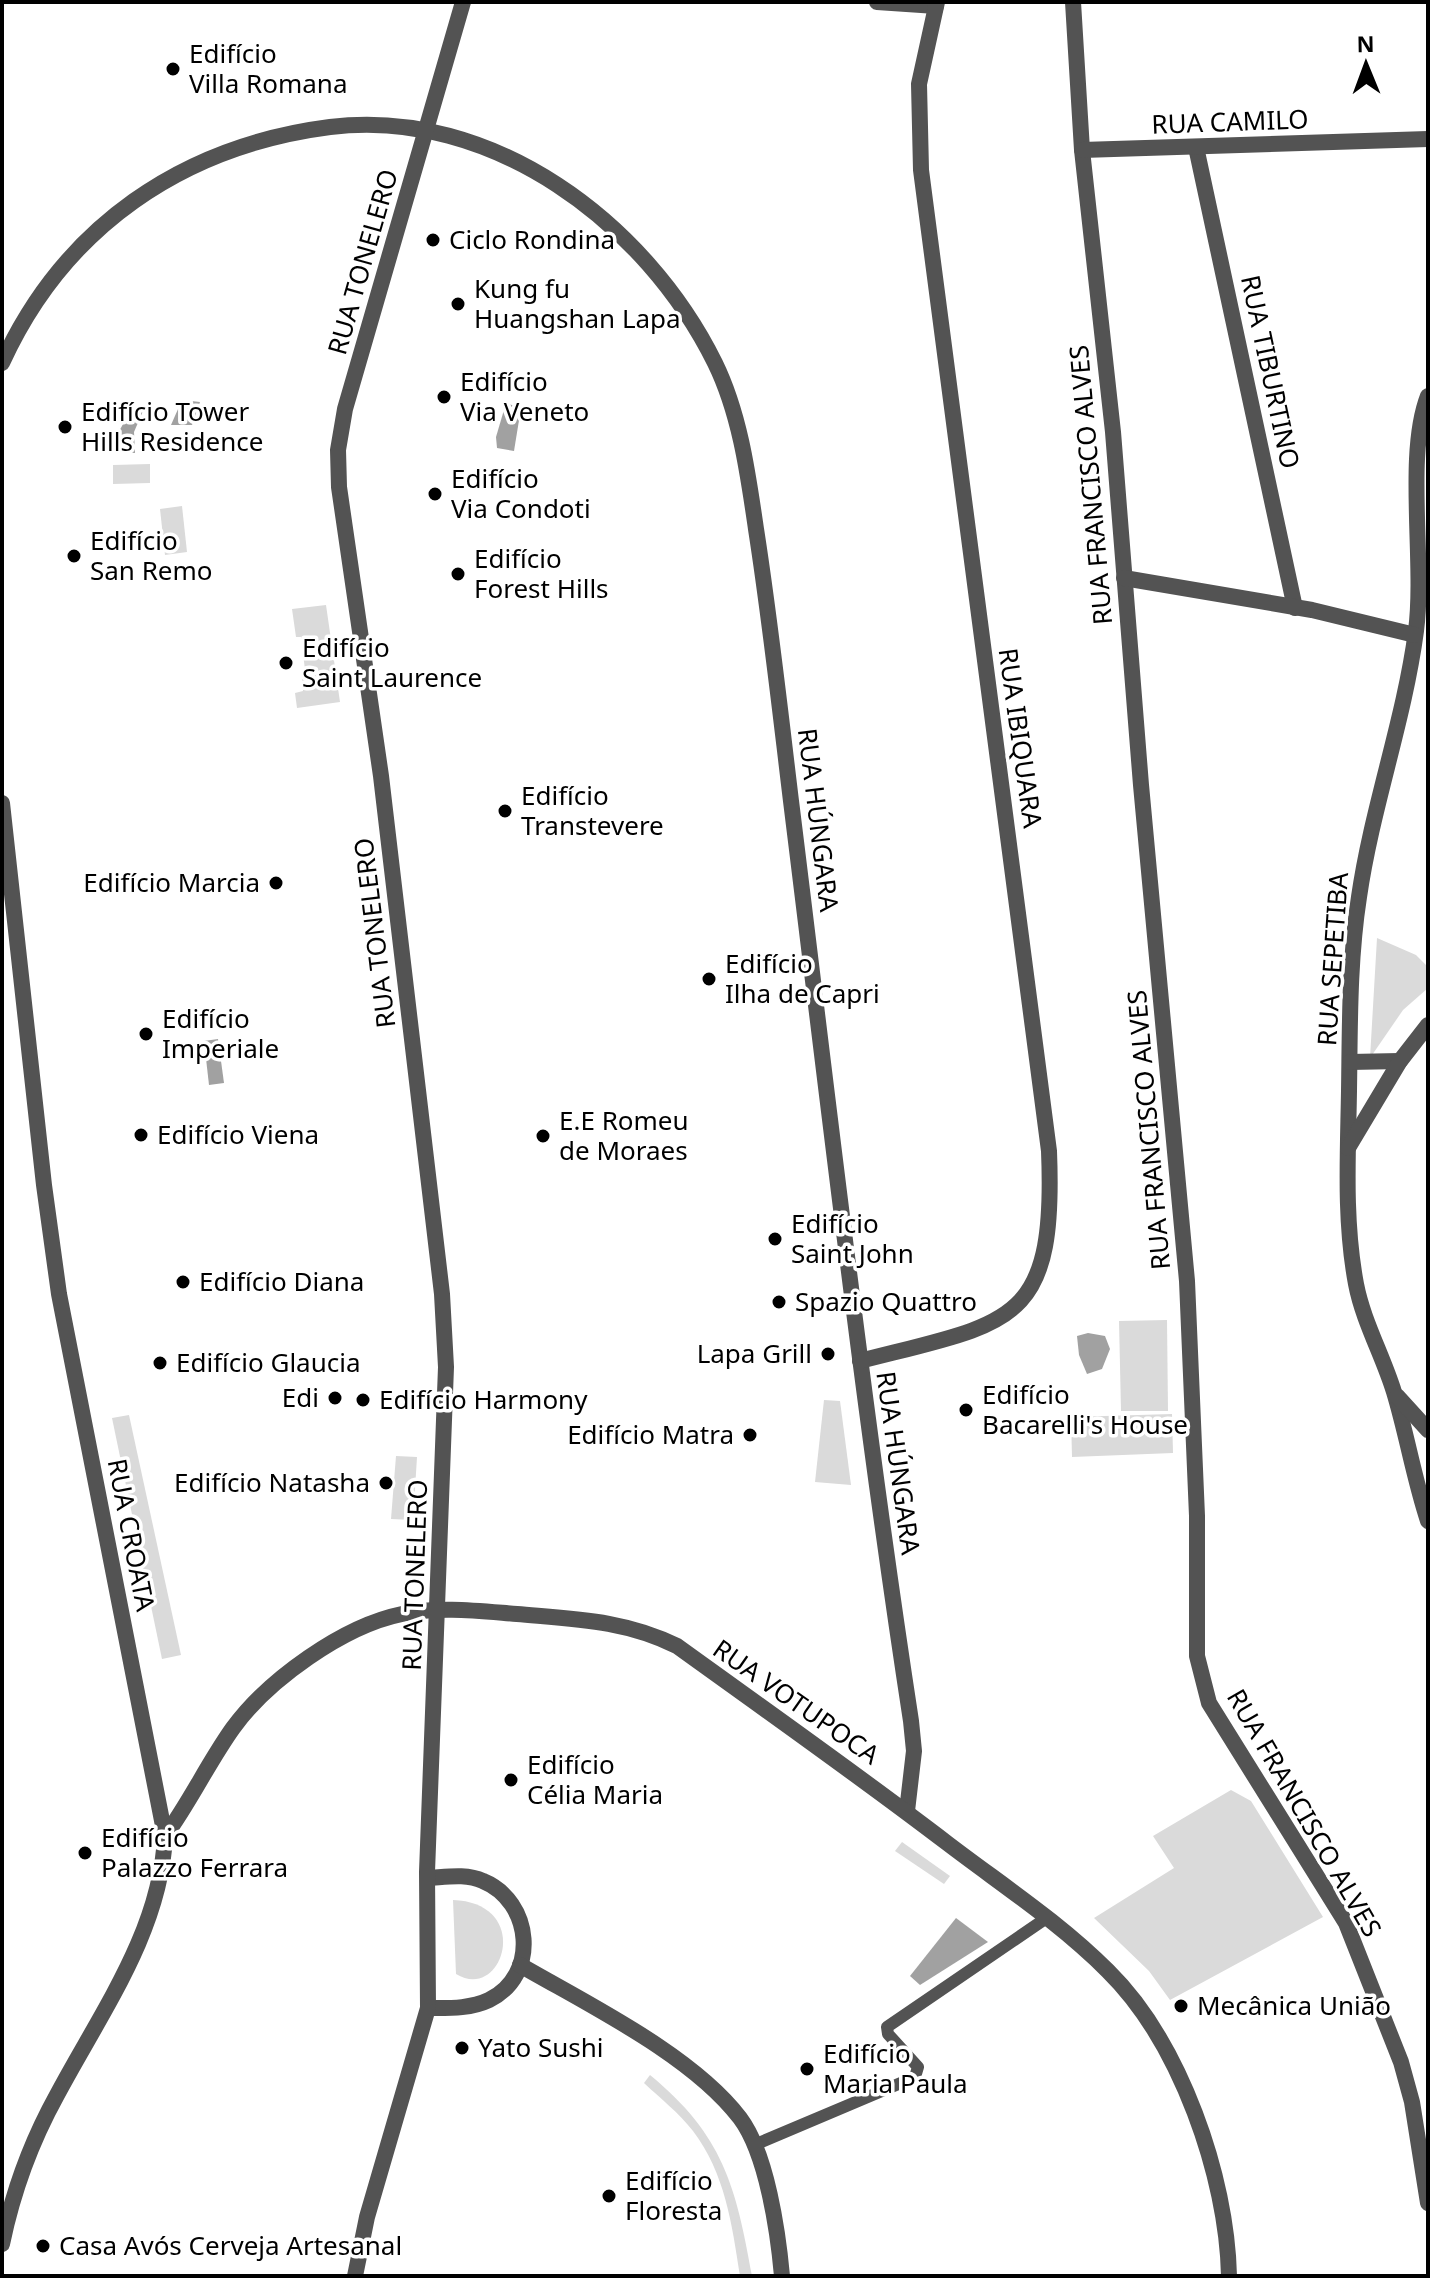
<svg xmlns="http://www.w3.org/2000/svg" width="1430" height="2278" font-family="'Noto Sans',sans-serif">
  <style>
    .green { fill: #dadada }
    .water { fill: #a1a1a1 }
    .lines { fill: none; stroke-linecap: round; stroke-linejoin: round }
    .service { stroke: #535353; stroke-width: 12 }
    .minor { stroke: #535353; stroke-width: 16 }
    .tertiary { stroke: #535353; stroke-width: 16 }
    .poi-dot { fill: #000; stroke: #fff; stroke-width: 3 }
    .labels { text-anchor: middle; stroke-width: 7; stroke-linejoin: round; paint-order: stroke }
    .poi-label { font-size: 26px; fill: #000; stroke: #fff; text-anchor: start }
    .street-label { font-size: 26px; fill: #000; stroke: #fff }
  </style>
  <rect width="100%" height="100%" fill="#fff"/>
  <!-- green -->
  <g class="green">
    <path d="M150,464V483L113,484V465Z"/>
    <path d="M182,506L187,552L165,555L160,509Z"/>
    <path d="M326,605L340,702L297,708L295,693L303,691L302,679L306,678L301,637H296L292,609Z"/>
    <path d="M1377,938L1416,955L1428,967V988L1403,1010L1370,1058Z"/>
    <path d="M1167,1320L1168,1411H1121L1119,1321Z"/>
    <path d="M824,1400L840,1401L851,1485L815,1482Z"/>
    <path d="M1172,1414L1173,1453L1072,1457L1071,1417Z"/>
    <path d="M129,1415L181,1655L162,1659L112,1418Z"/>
    <path d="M396,1456L417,1457L413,1520L391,1519Z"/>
    <path d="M1231,1790L1251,1801L1323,1917L1170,2000L1149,1971L1094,1918L1174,1868L1153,1836Z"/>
    <path d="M902,1842L950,1876L944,1884L895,1851Z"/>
    <path d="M453,1900C534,1903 503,2003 456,1974Z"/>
    <path d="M650,2075C723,2135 736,2186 752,2276H740C732,2224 725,2173 693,2131C679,2113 660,2098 644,2083Z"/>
  </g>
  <!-- water -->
  <g class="water">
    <path d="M182,400L200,402L192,425H171Z"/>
    <path d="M506,403L521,408L514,451L497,448L496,437Z"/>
    <path d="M133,406L143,411L134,432L135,453L119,452L117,435Z"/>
    <path d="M218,1039L224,1083L209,1085L204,1041Z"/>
    <path d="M1088,1333L1105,1336L1110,1349L1102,1369L1087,1374L1079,1355L1077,1336Z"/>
    <path d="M956,1918L988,1942L920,1985L910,1976Z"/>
  </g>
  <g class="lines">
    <!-- service -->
    <path class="service" d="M754,2145L915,2077L918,2067L888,2034L887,2027L1048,1917"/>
    <!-- minor -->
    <g class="minor">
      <path d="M877,2L936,6"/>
      <path d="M1073,2L1082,150L1113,432L1141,785L1187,1281L1197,1516V1656L1209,1703L1346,1923L1401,2062L1412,2102L1428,2203"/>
      <path d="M1196,147L1295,608"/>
      <path d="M1082,150L1428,139"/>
      <path d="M2,363C64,227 182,146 330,127C492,107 646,223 715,363C740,414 748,474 756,529C770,619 780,710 791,801C829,1108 864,1415 911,1721L914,1751L907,1811"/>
      <path d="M1428,396C1405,455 1425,562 1416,631C1404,721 1372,807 1359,897C1349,961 1350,1027 1349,1091C1348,1155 1344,1220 1356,1284C1363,1321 1383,1356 1394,1392C1407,1435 1414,1479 1428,1521"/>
      <path d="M1124,578L1312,610L1415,635"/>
      <path d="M2,803L44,1185L59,1294L165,1836C161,1931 100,2014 57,2095C31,2142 13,2191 2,2244"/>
      <path d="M1350,1062L1400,1061"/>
      <path d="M1348,1148L1400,1061L1428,1025"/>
      <path d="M860,1361C1012,1322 1056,1326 1049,1151L921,170L919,84L937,2"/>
      <path d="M1397,1396L1428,1430"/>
      <path d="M165,1836C190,1802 208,1763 233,1728C268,1680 343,1626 402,1614C440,1606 479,1611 517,1614C574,1619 625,1620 677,1646C767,1711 858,1775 947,1843C1002,1885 1059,1922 1108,1971C1180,2042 1227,2176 1229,2276"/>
      <path d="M428,1878C446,1877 466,1873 483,1881C532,1901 540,1975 489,2000C470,2009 449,2008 428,2008"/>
      <path d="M520,1965C589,2005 692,2055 740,2118C767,2154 778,2232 782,2276"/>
    </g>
    <!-- tertiary -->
    <path class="tertiary" d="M355,2276L367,2217L428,2008L427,1872L446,1367L442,1294L381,776L339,487L338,450L345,409L463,2"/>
  </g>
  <!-- markers -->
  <g class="poi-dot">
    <circle cx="173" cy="69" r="8"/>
    <circle cx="433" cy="240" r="8"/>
    <circle cx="458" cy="304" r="8"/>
    <circle cx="444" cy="397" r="8"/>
    <circle cx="65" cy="427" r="8"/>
    <circle cx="435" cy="494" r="8"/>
    <circle cx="74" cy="556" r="8"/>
    <circle cx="458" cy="574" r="8"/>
    <circle cx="286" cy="663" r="8"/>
    <circle cx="505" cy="811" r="8"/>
    <circle cx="276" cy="883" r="8"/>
    <circle cx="709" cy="979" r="8"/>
    <circle cx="146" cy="1034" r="8"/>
    <circle cx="141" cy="1135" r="8"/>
    <circle cx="543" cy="1136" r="8"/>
    <circle cx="775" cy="1239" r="8"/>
    <circle cx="183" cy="1282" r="8"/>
    <circle cx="779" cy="1302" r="8"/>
    <circle cx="828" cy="1354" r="8"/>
    <circle cx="160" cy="1363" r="8"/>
    <circle cx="335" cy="1398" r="8"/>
    <circle cx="363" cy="1400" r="8"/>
    <circle cx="966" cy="1410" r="8"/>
    <circle cx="750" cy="1435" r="8"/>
    <circle cx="386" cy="1483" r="8"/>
    <circle cx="511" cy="1780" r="8"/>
    <circle cx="85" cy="1853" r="8"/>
    <circle cx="1181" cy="2006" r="8"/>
    <circle cx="462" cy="2048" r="8"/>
    <circle cx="807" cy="2069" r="8"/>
    <circle cx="609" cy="2196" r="8"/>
    <circle cx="43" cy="2246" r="8"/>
  </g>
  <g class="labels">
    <!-- poi labels -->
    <g class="poi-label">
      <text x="189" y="63">Edifício<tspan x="189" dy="30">Villa Romana</tspan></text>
      <text x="449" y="249">Ciclo Rondina</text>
      <text x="474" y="298">Kung fu<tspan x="474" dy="30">Huangshan Lapa</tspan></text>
      <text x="460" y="391">Edifício<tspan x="460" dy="30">Via Veneto</tspan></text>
      <text x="81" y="421">Edifício Tower<tspan x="81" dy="30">Hills Residence</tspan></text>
      <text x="451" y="488">Edifício<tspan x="451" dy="30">Via Condoti</tspan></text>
      <text x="90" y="550">Edifício<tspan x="90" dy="30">San Remo</tspan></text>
      <text x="474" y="568">Edifício<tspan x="474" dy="30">Forest Hills</tspan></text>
      <text x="302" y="657">Edifício<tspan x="302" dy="30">Saint Laurence</tspan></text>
      <text x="521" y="805">Edifício<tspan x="521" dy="30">Transtevere</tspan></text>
      <text x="260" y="892" text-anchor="end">Edifício Marcia</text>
      <text x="725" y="973">Edifício<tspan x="725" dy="30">Ilha de Capri</tspan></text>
      <text x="162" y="1028">Edifício<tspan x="162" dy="30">Imperiale</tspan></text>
      <text x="559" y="1130">E.E Romeu<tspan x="559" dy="30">de Moraes</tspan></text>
      <text x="157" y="1144">Edifício Viena</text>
      <text x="791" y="1233">Edifício<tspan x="791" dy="30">Saint John</tspan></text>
      <text x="199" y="1291">Edifício Diana</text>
      <text x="795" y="1311">Spazio Quattro</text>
      <text x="812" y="1363" text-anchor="end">Lapa Grill</text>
      <text x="176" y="1372">Edifício Glaucia</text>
      <text x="982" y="1404">Edifício<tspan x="982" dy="30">Bacarelli's House</tspan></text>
      <text x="319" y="1407" text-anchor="end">Edi</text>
      <text x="379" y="1409">Edifício Harmony</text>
      <text x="734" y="1444" text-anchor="end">Edifício Matra</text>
      <text x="370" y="1492" text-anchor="end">Edifício Natasha</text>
      <text x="527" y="1774">Edifício<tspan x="527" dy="30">Célia Maria</tspan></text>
      <text x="101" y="1847">Edifício<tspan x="101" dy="30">Palazzo Ferrara</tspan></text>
      <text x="1197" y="2015">Mecânica União</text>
      <text x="478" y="2057">Yato Sushi</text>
      <text x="823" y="2063">Edifício<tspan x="823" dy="30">Maria Paula</tspan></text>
      <text x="625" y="2190">Edifício<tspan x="625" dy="30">Floresta</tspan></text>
      <text x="59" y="2255">Casa Avós Cerveja Artesanal</text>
    </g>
    <!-- street labels -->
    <g class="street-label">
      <text transform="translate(1230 122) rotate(-2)" y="9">RUA CAMILO</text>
      <text transform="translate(363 262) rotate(-74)" y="9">RUA TONELERO</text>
      <text transform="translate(1270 372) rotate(78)" y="9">RUA TIBURTINO</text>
      <text transform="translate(1091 485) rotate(-95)" y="9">RUA FRANCISCO ALVES</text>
      <text transform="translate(1020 738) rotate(82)" y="9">RUA IBIQUARA</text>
      <text transform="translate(818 820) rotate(83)" y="9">RUA HÚNGARA</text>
      <text transform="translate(375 933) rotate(-97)" y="9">RUA TONELERO</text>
      <text transform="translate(1333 959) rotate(-86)" y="9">RUA SEPETIBA</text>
      <text transform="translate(1149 1130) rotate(-95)" y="9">RUA FRANCISCO ALVES</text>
      <text transform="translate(898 1463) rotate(82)" y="9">RUA HÚNGARA</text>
      <text transform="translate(131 1535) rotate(79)" y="9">RUA CROATA</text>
      <text transform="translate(415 1575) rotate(-88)" y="9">RUA TONELERO</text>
      <text transform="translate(796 1702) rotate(35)" y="9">RUA VOTUPOCA</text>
      <text transform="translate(1304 1813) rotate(60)" y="9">RUA FRANCISCO ALVES</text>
    </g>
  </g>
  <!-- border -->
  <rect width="1430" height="2278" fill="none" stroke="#000000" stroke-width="8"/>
  <!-- north arrow -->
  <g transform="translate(1366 64) rotate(359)" stroke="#ffffff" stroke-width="6" paint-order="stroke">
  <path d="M0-6L14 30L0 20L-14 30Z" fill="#000000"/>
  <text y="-12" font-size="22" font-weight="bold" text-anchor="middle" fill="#000000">N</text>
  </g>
</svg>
